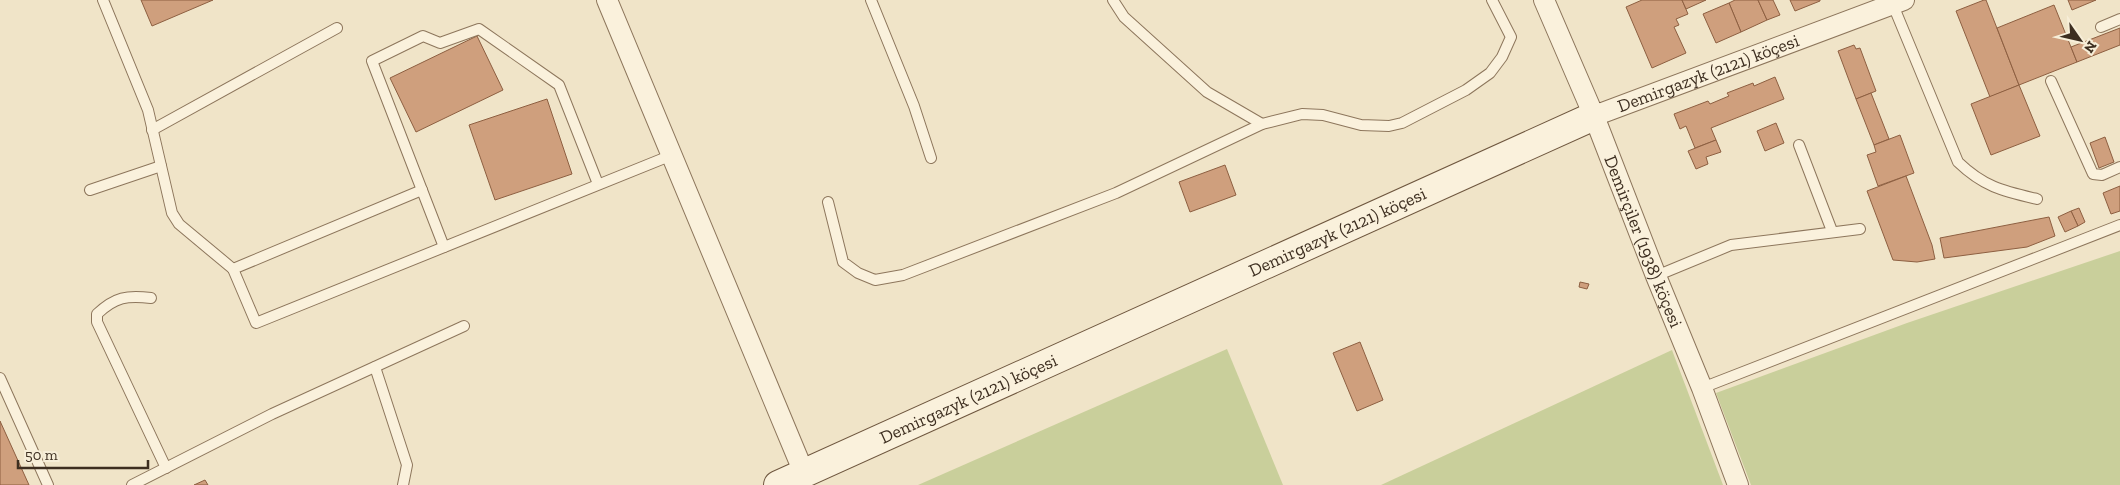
<svg xmlns="http://www.w3.org/2000/svg" width="2120" height="485" font-family="'Zilla Slab',serif">
  <style>
    .green { fill: #c9cf9b }
    .building { fill: #cf9f7d; stroke: #8d5f41 }
    .lines { fill: none; stroke-linecap: round; stroke-linejoin: round }
    .lane-casing { stroke: #8d765c; stroke-width: 12 }
    .street-casing { stroke: #8d765c; stroke-width: 22 }
    .secondary-casing { stroke: #6f573f; stroke-width: 30 }
    .lane { stroke: #faf1dc; stroke-width: 10 }
    .street { stroke: #faf1dc; stroke-width: 20 }
    .secondary { stroke: #faf1dc; stroke-width: 28 }
    .labels { text-anchor: middle; stroke-width: 4.5; stroke-linejoin: round; paint-order: stroke }
    .street-label { font-size: 18px; fill: #3d2e20; stroke: #f7eed8 }
  </style>
  <rect width="100%" height="100%" fill="#f0e4c8"/>
  <!-- green -->
  <g class="green">
    <path d="M2120,251V485H1751L1716,393L1907,323Z"/>
    <path d="M1227,349L1283,485H918Z"/>
    <path d="M1672,350L1723,485H1381Z"/>
  </g>
  <!-- building -->
  <g class="building">
    <path d="M141,0H213L152,26Z"/>
    <path d="M1642,0H1682L1688,14L1676,19L1679,25L1674,27L1686,53L1652,68L1626,7Z"/>
    <path d="M1682,0H1706L1686,9Z"/>
    <path d="M1735,0H1758L1767,20L1741,32L1729,3Z"/>
    <path d="M1758,0H1773L1780,15L1767,20Z"/>
    <path d="M1790,0H1820V1L1795,11Z"/>
    <path d="M1984,0H1986L2019,85L1990,97L1956,11Z"/>
    <path d="M2068,0H2096L2072,10Z"/>
    <path d="M1729,3L1741,32L1716,43L1703,14Z"/>
    <path d="M2054,5L2077,62L2019,85L1997,28Z"/>
    <path d="M2120,28V45L2077,62L2071,47Z"/>
    <path d="M477,36L503,90L416,132L390,78Z"/>
    <path d="M1854,45L1856,49L1860,48L1876,91L1856,99L1838,51Z"/>
    <path d="M1775,77L1784,99L1711,128L1716,140L1695,148L1686,126L1680,129L1674,114L1708,101L1710,104L1729,96L1727,93L1753,83L1754,86Z"/>
    <path d="M2019,85L2040,136L1991,155L1971,104Z"/>
    <path d="M1871,93L1889,139L1874,145L1856,99Z"/>
    <path d="M547,99L572,174L495,200L469,125Z"/>
    <path d="M1776,123L1784,143L1765,151L1757,131Z"/>
    <path d="M1900,135L1914,173L1878,186L1867,155L1876,152L1874,145Z"/>
    <path d="M2105,137L2114,162L2099,168L2090,143Z"/>
    <path d="M1716,140L1721,152L1706,157L1708,164L1696,169L1688,151Z"/>
    <path d="M1225,165L1236,195L1190,212L1179,182Z"/>
    <path d="M1906,176L1932,245L1935,259L1917,262L1893,260L1867,191Z"/>
    <path d="M2120,186V211L2111,214L2103,193Z"/>
    <path d="M2079,208L2085,222L2078,226L2071,211Z"/>
    <path d="M2071,211L2078,226L2065,232L2058,217Z"/>
    <path d="M2049,217L2055,236L2027,247L1944,258L1940,238Z"/>
    <path d="M1580,282L1589,284L1587,289L1579,287Z"/>
    <path d="M1360,342L1383,400L1357,411L1333,353Z"/>
    <path d="M0,421L29,485H0Z"/>
    <path d="M205,480L208,485H194Z"/>
  </g>
  <g class="lines">
    <defs>
      <g id="lane">
        <path d="M103,0L148,110L172,213L179,224L233,269"/>
        <path d="M871,0L914,106L931,158"/>
        <path d="M1113,0L1124,17L1207,92L1262,124"/>
        <path d="M1893,5L1958,162C1984,187 2003,191 2037,199"/>
        <path d="M2101,27L2120,19"/>
        <path d="M2051,81L2093,174L2102,175L2120,167"/>
        <path d="M152,130L337,28"/>
        <path d="M1799,145L1832,231"/>
        <path d="M90,190L161,166"/>
        <path d="M422,190L233,269L256,323L672,155"/>
        <path d="M828,202L843,262L858,273L875,280L903,275L1116,193L1262,124L1302,114L1323,115L1361,125L1389,126L1402,123L1466,90L1490,73L1502,57L1511,37L1492,0"/>
        <path d="M444,247L372,61L423,36L440,43L479,29L559,85L598,184"/>
        <path d="M1656,276L1731,245L1860,229"/>
        <path d="M151,298C127,295 115,297 97,314V322L166,468"/>
        <path d="M375,367L407,465L403,485"/>
        <path d="M0,378L48,485"/>
        <path d="M1702,388L2120,225"/>
        <path d="M132,485L272,414L464,326"/>
      </g>
      <g id="street">
        <path d="M607,0L804,473"/>
        <path id="s1" d="M1544,0L1594,116L1656,276L1702,388L1738,485"/>
        <path id="s2" d="M1594,116L1904,0"/>
      </g>
      <g id="secondary">
        <path id="s3" d="M778,485L1594,116"/>
      </g>
    </defs>
    <!-- lane casing -->
    <use href="#lane" class="lane-casing"/>
    <!-- street casing -->
    <use href="#street" class="street-casing"/>
    <!-- secondary casing -->
    <use href="#secondary" class="secondary-casing"/>
    <!-- lane -->
    <use href="#lane" class="lane"/>
    <!-- street -->
    <use href="#street" class="street"/>
    <!-- secondary -->
    <use href="#secondary" class="secondary"/>
  </g>
  <g class="labels">
    <!-- street labels -->
    <g class="street-label">
      <text dy="6" stroke="none"><textPath href="#s2" startOffset="122">Demirgazyk (2121) köçesi</textPath></text>
      <text dy="6" stroke="none"><textPath href="#s3" startOffset="614">Demirgazyk (2121) köçesi</textPath></text>
      <text dy="6" stroke="none"><textPath href="#s1" startOffset="261">Demirçiler (1938) köçesi</textPath></text>
      <text dy="6" stroke="none"><textPath href="#s3" startOffset="209">Demirgazyk (2121) köçesi</textPath></text>
    </g>
  </g>
  <!-- north arrow -->
  <g transform="translate(2080 40) rotate(124)" stroke="#f7eed8" stroke-width="4" paint-order="stroke">
  <path d="M0-4L9 19L0 12L-9 19Z" fill="#3d2e20"/>
  <text y="-8" font-size="14" font-weight="bold" text-anchor="middle" fill="#3d2e20">N</text>
  </g>
  <!-- scale -->
  <path d="M18 460v8h130v-8" fill="none" stroke="#3d2e20" stroke-width="2.5"/>
  <text x="25" y="460" font-size="15" fill="#3d2e20" stroke="#f7eed8" stroke-width="4" paint-order="stroke">50 m</text>
</svg>
